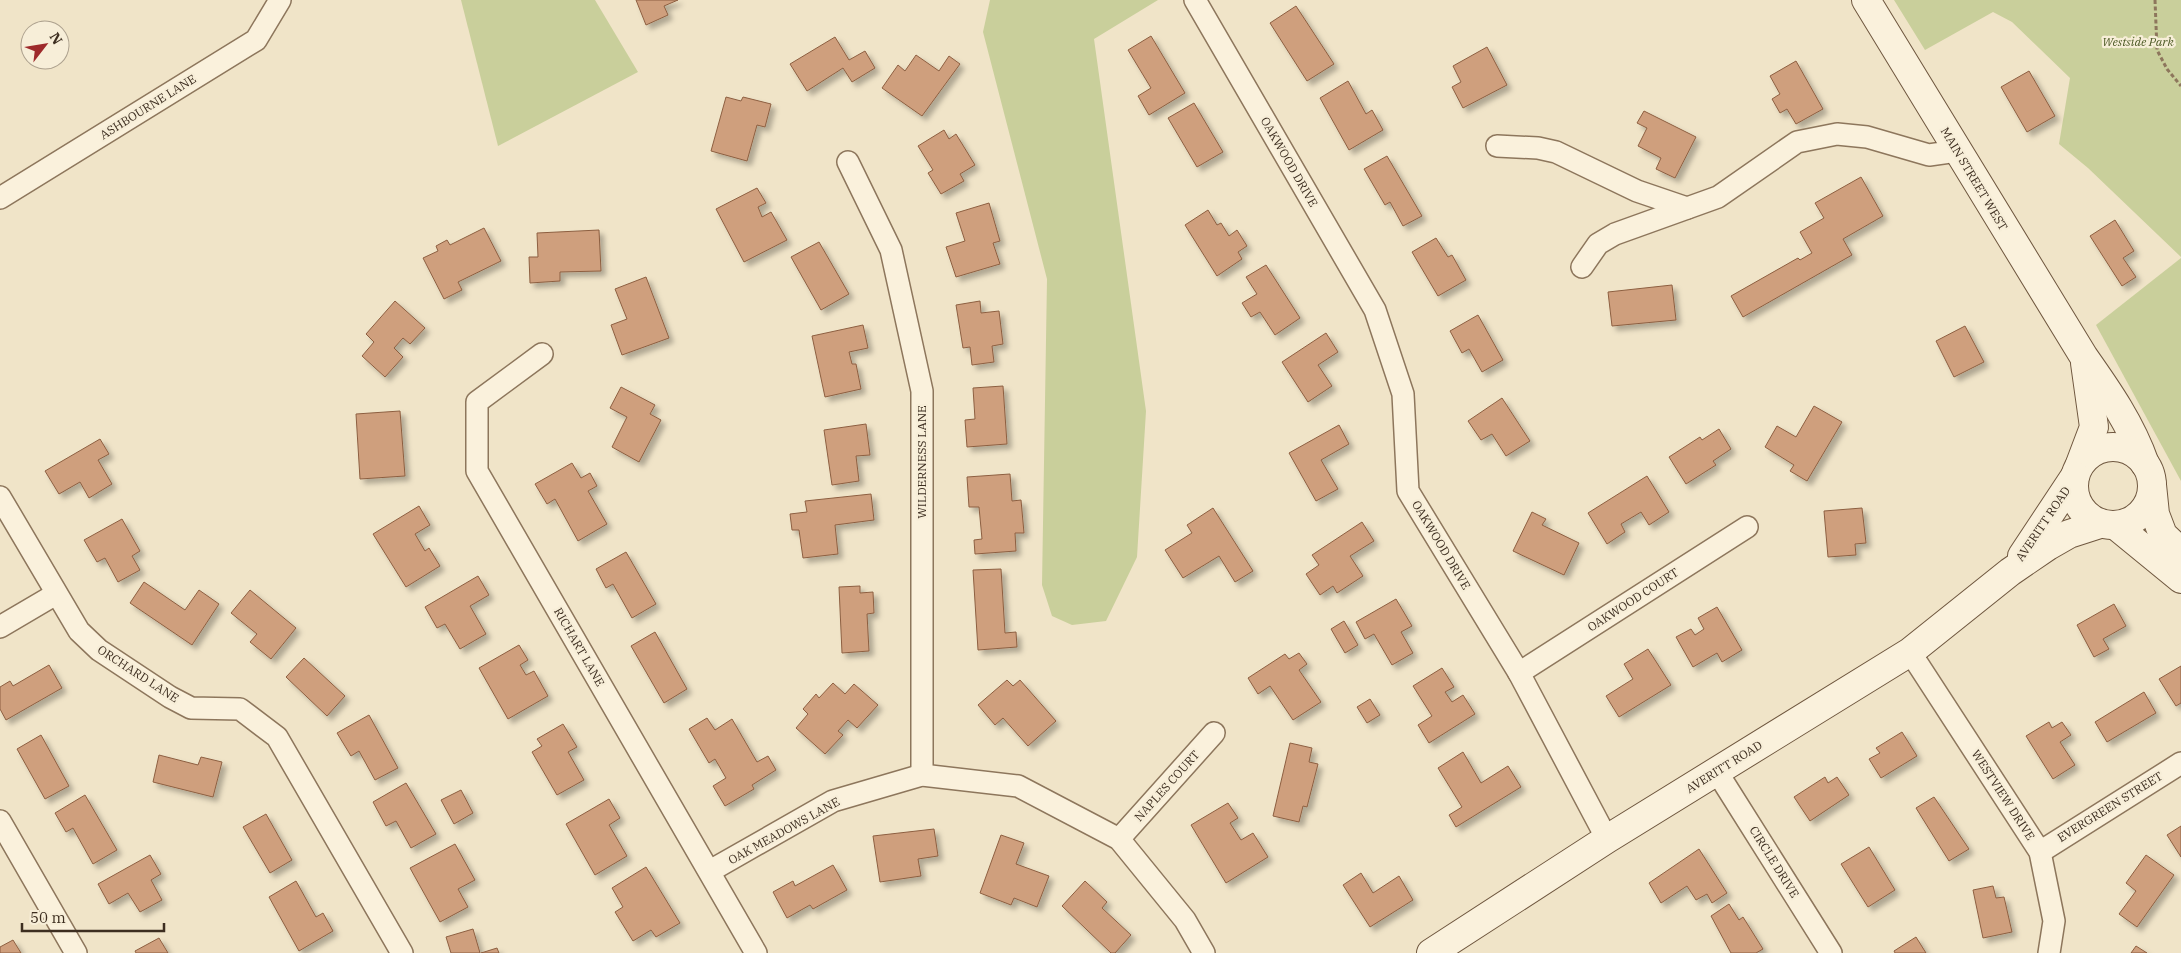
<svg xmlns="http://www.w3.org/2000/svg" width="2181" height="953" font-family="'IBM Plex Serif',serif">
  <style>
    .green { fill: #c9cf9b }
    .building { fill: #cf9f7d; stroke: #8d5f41; filter: url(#shadow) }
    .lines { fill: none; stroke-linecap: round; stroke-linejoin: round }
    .street-casing { stroke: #8d765c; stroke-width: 24 }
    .secondary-casing { stroke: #6f573f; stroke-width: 30 }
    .path { stroke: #8d765c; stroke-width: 3; stroke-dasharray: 4 2.5; stroke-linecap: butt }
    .street { stroke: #faf1dc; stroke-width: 21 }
    .secondary { stroke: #faf1dc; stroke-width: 28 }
    .labels { text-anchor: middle; stroke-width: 4.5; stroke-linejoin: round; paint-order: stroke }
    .park-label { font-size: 12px; font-style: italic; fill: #4d5a26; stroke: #f7eed8 }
    .street-label { font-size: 12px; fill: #3d2e20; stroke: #f7eed8 }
  </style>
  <defs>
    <filter id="shadow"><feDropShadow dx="4.5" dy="4.5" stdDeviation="2.5" flood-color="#0004"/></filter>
  </defs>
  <rect width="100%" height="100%" fill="#f0e4c8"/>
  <!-- green -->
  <g class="green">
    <path d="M461,0H595L638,72L498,146Z"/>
    <path d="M990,0H1158L1094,39L1146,411L1137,557L1106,621L1072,625L1052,616L1042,585L1047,279L983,32Z"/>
    <path d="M1894,0H2181V257L2088,168L2059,144L2070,78L2012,22L1993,12L1925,50Z"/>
    <path d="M2181,258V481L2096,325Z"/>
  </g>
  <!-- building -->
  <g class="building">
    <path d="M636,0H678L664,6L668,15L646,25Z"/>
    <path d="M1296,6L1334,64L1307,81L1270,23Z"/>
    <path d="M1151,36L1185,93L1149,115L1138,96L1151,88L1128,50Z"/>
    <path d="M835,37L849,60L865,51L875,68L852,82L843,68L807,91L790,64Z"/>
    <path d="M1487,47L1507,85L1463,108L1452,87L1461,82L1453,66Z"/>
    <path d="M916,55L939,71L949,56L960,64L922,116L882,88L898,65L905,71Z"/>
    <path d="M1796,61L1823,109L1796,124L1787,109L1780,113L1772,99L1780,94L1770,76Z"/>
    <path d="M2029,71L2055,116L2027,132L2001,87Z"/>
    <path d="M1348,81L1366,114L1372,110L1383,130L1349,150L1320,98Z"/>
    <path d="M726,97L741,101L743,97L771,104L765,127L757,125L747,161L711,151Z"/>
    <path d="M1194,103L1223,152L1197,167L1168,118Z"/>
    <path d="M1644,111L1696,137L1675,178L1656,169L1661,158L1638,146L1647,128L1637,123Z"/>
    <path d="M944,130L949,139L956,134L975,165L960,174L964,181L941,194L928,173L933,170L918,146Z"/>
    <path d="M1387,156L1422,216L1403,226L1390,202L1385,205L1364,169Z"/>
    <path d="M1861,177L1883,216L1843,239L1852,255L1743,317L1731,296L1798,258L1800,260L1812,253L1800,232L1824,218L1815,203Z"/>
    <path d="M757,188L766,203L758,207L762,217L771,212L787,240L744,262L716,209Z"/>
    <path d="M989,203L1000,241L993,243L1000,264L956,277L946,247L965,241L956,213Z"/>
    <path d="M1208,210L1217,225L1221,223L1229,236L1237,230L1247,246L1238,252L1242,259L1217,276L1185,225Z"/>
    <path d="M2115,220L2134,251L2123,258L2136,277L2122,286L2090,236Z"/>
    <path d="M484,228L501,261L458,282L462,290L444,299L423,258L438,251L436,246L447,240L450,245Z"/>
    <path d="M599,230L601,271L560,272V281L530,283L529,257H538L537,233Z"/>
    <path d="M1436,238L1448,257L1452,255L1466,280L1438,296L1412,252Z"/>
    <path d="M819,242L849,294L821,310L791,257Z"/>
    <path d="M1266,265L1300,318L1275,335L1260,312L1251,317L1242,303L1257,294L1246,277Z"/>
    <path d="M646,277L669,338L622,355L611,325L627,319L615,289Z"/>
    <path d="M1672,285L1676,320L1612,326L1608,292Z"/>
    <path d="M395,301L425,328L410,344L403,338L394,348L403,357L385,377L362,356L374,342L366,334Z"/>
    <path d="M980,301L981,313L999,311L1003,344L992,346L994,362L972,365L970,347L963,348L956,305Z"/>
    <path d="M1478,315L1503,360L1482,372L1469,349L1462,353L1450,331Z"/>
    <path d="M863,325L868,348L849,352L852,364H856L861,389L825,397L812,336Z"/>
    <path d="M1965,326L1984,362L1954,377L1936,341Z"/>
    <path d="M1326,333L1338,352L1318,365L1332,386L1308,402L1282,362Z"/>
    <path d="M1003,386L1007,444L967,447L965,420L975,419L973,388Z"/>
    <path d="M621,387L655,405L650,414L661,420L639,462L612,447L627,417L610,408Z"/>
    <path d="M1502,398L1530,441L1506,456L1492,434L1481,440L1468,421Z"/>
    <path d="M1814,406L1842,422L1807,481L1790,471L1794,465L1765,447L1777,426L1796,437Z"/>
    <path d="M400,411L405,476L360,479L356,414Z"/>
    <path d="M866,424L870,455L856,456L859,481L832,485L824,430Z"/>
    <path d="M1339,425L1349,444L1321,460L1338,489L1316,501L1289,453Z"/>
    <path d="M1719,429L1731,449L1713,461L1716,465L1686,484L1669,457L1700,437L1702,440Z"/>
    <path d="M100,439L109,454L98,460L112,484L89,498L80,482L59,494L45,471Z"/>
    <path d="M572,463L581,478L590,473L597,486L588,491L607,524L578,541L555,499L547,504L535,484Z"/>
    <path d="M1010,474L1012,501L1021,500L1024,533H1015L1016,551L975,554L974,540L982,539L979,507H969L967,477Z"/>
    <path d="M1647,476L1669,512L1649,525L1641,512L1621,524L1625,532L1607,544L1588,513Z"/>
    <path d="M871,494L874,520L835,525L838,554L803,558L799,530H792L790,514L807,512L805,501Z"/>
    <path d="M419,506L430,525L415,534L425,551L429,548L440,566L406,587L373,534Z"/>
    <path d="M1213,508L1253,571L1235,582L1219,556L1183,578L1165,550L1192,533L1187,525Z"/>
    <path d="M1862,508L1866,543L1855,544L1856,555L1828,557L1824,511Z"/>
    <path d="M1532,512L1546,519L1542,525L1579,543L1564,575L1513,551Z"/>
    <path d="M122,519L140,551L132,556L140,570L118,582L105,558L97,562L84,540Z"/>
    <path d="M1362,522L1374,541L1350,556L1363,576L1337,593L1333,586L1320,595L1306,574L1319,565L1312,555Z"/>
    <path d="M626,552L656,604L632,618L613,584L606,588L596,569Z"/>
    <path d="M1001,569L1005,633L1016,632L1017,647L978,650L973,570Z"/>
    <path d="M478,576L489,595L470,606L486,634L460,649L445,624L437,628L425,607Z"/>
    <path d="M144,582L185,610L199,590L219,604L192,645L130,603Z"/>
    <path d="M860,586V593L873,592L874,613L867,614L869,651L842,653L839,587Z"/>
    <path d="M250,590L296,628L271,659L250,642L257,634L231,613Z"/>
    <path d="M1396,599L1412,626L1401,632L1413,653L1392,665L1374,634L1365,639L1356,622Z"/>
    <path d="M2114,604L2126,626L2103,639L2109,649L2094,657L2077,625Z"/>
    <path d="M1717,607L1742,650L1722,662L1717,653L1693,667L1676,637L1691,629L1695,635L1704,629L1698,618Z"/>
    <path d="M1344,621L1358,645L1345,653L1331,629Z"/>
    <path d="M655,632L687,689L664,703L631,646Z"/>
    <path d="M519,645L528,660L520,665L526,675L534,671L548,696L508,719L479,668Z"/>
    <path d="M1648,649L1671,685L1619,717L1606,696L1633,679L1624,664Z"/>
    <path d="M1299,653L1307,664L1299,670L1321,702L1293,720L1270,686L1258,694L1248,678L1285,654L1289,659Z"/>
    <path d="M304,658L345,696L327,716L286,677Z"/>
    <path d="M49,665L62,688L6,720L0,709V687L10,681L13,686Z"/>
    <path d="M2181,666V703L2176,706L2159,679Z"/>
    <path d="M1442,668L1454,687L1445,692L1452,702L1463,695L1475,714L1429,743L1418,725L1432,716L1413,686Z"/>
    <path d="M1007,680L1013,686L1020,680L1056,721L1028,746L1003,718L995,725L978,705Z"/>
    <path d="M833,683L845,694L854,684L878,705L857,728L848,720L838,731L843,735L825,754L796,728L808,714L803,709L816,694L819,698Z"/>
    <path d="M2144,692L2156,713L2107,742L2095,722Z"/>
    <path d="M1370,699L1380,715L1367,723L1357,707Z"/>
    <path d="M369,715L398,768L375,780L359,751L351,756L337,733Z"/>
    <path d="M707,718L715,730L732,719L757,762L768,756L776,770L752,785L754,789L725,806L713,786L726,778L715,759L709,763L689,729Z"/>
    <path d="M2049,722L2052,728L2062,722L2071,735L2060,742L2075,765L2053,779L2026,736Z"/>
    <path d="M563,724L577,747L568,752L584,780L557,795L532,752L542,746L537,739Z"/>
    <path d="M1902,732L1917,756L1881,778L1869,759L1880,753L1876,748Z"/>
    <path d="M41,735L69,786L45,799L17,749Z"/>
    <path d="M1290,743L1312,748L1309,762L1318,764L1307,807L1303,806L1299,822L1273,816Z"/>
    <path d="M1463,752L1481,783L1508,766L1521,787L1456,827L1449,815L1462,807L1438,768Z"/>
    <path d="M159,755L198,765L201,757L222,762L213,797L153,782Z"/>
    <path d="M1825,777L1828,783L1837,777L1849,795L1810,821L1794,797Z"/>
    <path d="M406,783L436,834L411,848L396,821L386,826L373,802Z"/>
    <path d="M461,790L473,813L454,824L441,800Z"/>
    <path d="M85,795L117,850L93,864L73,828L66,832L55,813Z"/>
    <path d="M1934,797L1969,849L1949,861L1916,808Z"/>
    <path d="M609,799L620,818L609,825L627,856L595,875L566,824Z"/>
    <path d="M1228,803L1238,818L1230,823L1241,840L1253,833L1268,857L1226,883L1191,825Z"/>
    <path d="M266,814L292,860L270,873L243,827Z"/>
    <path d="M2181,826V857L2167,835Z"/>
    <path d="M934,829L938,856L918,859L921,876L880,882L873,836Z"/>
    <path d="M1001,835L1024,843L1016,864L1049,876L1037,907L1014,898L1011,905L980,893Z"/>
    <path d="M455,844L475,880L458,889L468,907L440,922L410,868Z"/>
    <path d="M1869,847L1895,890L1868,907L1841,864Z"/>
    <path d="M1699,849L1727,893L1712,903L1707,894L1696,900L1687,886L1661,903L1649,883Z"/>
    <path d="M150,855L161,874L151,880L162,900L140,912L128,893L109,904L98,884Z"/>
    <path d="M2146,855L2174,875L2137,927L2119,914L2136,891L2126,883Z"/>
    <path d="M833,865L847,890L813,909L810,905L787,918L773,892L793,881L795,886Z"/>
    <path d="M646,867L680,923L656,937L651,930L633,941L615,912L623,907L612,888Z"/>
    <path d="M1361,873L1373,893L1399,876L1413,900L1370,927L1343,885Z"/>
    <path d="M296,881L316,917L323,913L333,931L299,951L269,897Z"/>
    <path d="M1085,881L1107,902L1102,908L1131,935L1115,953H1111L1062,906Z"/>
    <path d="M1993,886L1996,898L2004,897L2012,932L1983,938L1973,890Z"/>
    <path d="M1729,904L1739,920L1743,917L1763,949L1756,953H1731L1711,916Z"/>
    <path d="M473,929L480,953H451L446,937Z"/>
    <path d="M1916,937L1926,953H1895L1894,951Z"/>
    <path d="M159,938L168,953H136L135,951Z"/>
    <path d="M13,940L21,953H0V947Z"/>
    <path d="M2136,946L2147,953H2131Z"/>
    <path d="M497,948L499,953H481Z"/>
  </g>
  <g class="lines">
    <defs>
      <g id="street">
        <path d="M1195,0L1375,310L1403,394L1408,491L1519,673L1607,839"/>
        <path d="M1497,146L1538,148L1556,152L1637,191L1687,208"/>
        <path d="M848,162L891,250L922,391V775"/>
        <path d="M0,198L256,40L280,0"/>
        <path d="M1582,267L1598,244L1615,234L1718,197L1797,142L1837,134L1867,137L1929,155L1957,151"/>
        <path d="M542,354L477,402V471L756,953"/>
        <path d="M0,497L79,631L99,650L170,697L191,708L240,709L277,737L402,953"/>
        <path d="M0,627L56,594"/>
        <path d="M1910,652L2040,852L2054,921L2049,953"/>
        <path d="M1519,673L1747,527"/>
        <path d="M1717,772L1831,953"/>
        <path d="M0,821L76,953"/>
        <path d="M1119,839L1214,733"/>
        <path d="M2040,852L2181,763"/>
        <path d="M710,871L833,801L922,775L1018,786L1119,839L1185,920L1204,953"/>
      </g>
      <g id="secondary">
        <path d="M1866,0L2084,357C2108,391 2131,424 2145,464"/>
        <circle cx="2113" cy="486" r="39"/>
        <path d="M2080,464L2094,427L2085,363"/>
        <path d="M2152,485L2155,514L2163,535L2181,552"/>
        <path d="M2115,525L2181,579"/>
        <path d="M2022,556L2075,476"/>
        <path d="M1431,953L1607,839L1910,652L2010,572L2048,546L2069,534L2100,524"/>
      </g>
    </defs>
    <!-- street casing -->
    <use href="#street" class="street-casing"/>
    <!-- secondary casing -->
    <use href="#secondary" class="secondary-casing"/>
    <!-- path -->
    <path class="path" d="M2155,0L2157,50L2167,69L2181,86"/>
    <!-- street -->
    <use href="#street" class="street"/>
    <!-- secondary -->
    <use href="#secondary" class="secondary"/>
  </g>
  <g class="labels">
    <!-- park labels -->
    <g class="park-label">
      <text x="2138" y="46">Westside Park</text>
    </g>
    <!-- street labels -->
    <g class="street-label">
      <text transform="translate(148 107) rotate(-32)" y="4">ASHBOURNE LANE</text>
      <text transform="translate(1289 162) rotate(60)" y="4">OAKWOOD DRIVE</text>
      <text transform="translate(1974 179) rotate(59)" y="4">MAIN STREET WEST</text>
      <text transform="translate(922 462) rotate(-90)" y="4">WILDERNESS LANE</text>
      <text transform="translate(2043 524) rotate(-56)" y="4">AVERITT ROAD</text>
      <text transform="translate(1441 545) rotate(59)" y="4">OAKWOOD DRIVE</text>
      <text transform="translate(1633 600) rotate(-33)" y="4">OAKWOOD COURT</text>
      <text transform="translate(579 647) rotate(60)" y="4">RICHART LANE</text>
      <text transform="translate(138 674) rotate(33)" y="4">ORCHARD LANE</text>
      <text transform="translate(1724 767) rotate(-32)" y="4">AVERITT ROAD</text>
      <text transform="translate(1167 786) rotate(-48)" y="4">NAPLES COURT</text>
      <text transform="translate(2003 795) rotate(57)" y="4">WESTVIEW DRIVE</text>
      <text transform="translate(2110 807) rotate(-32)" y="4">EVERGREEN STREET</text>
      <text transform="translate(784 831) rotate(-29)" y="4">OAK MEADOWS LANE</text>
      <text transform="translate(1774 862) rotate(58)" y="4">CIRCLE DRIVE</text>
    </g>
  </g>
  <!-- north arrow -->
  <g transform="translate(45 45) rotate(59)"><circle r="24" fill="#f7eed8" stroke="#ada18e"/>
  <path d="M0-4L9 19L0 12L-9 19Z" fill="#9e2a2b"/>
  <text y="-8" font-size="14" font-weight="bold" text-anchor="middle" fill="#3d2e20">N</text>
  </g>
  <!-- scale -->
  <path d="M22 923v8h142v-8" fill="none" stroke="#3d2e20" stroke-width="2.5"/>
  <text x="30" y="923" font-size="15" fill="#3d2e20" stroke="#f7eed8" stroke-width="4" paint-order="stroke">50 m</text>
</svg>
